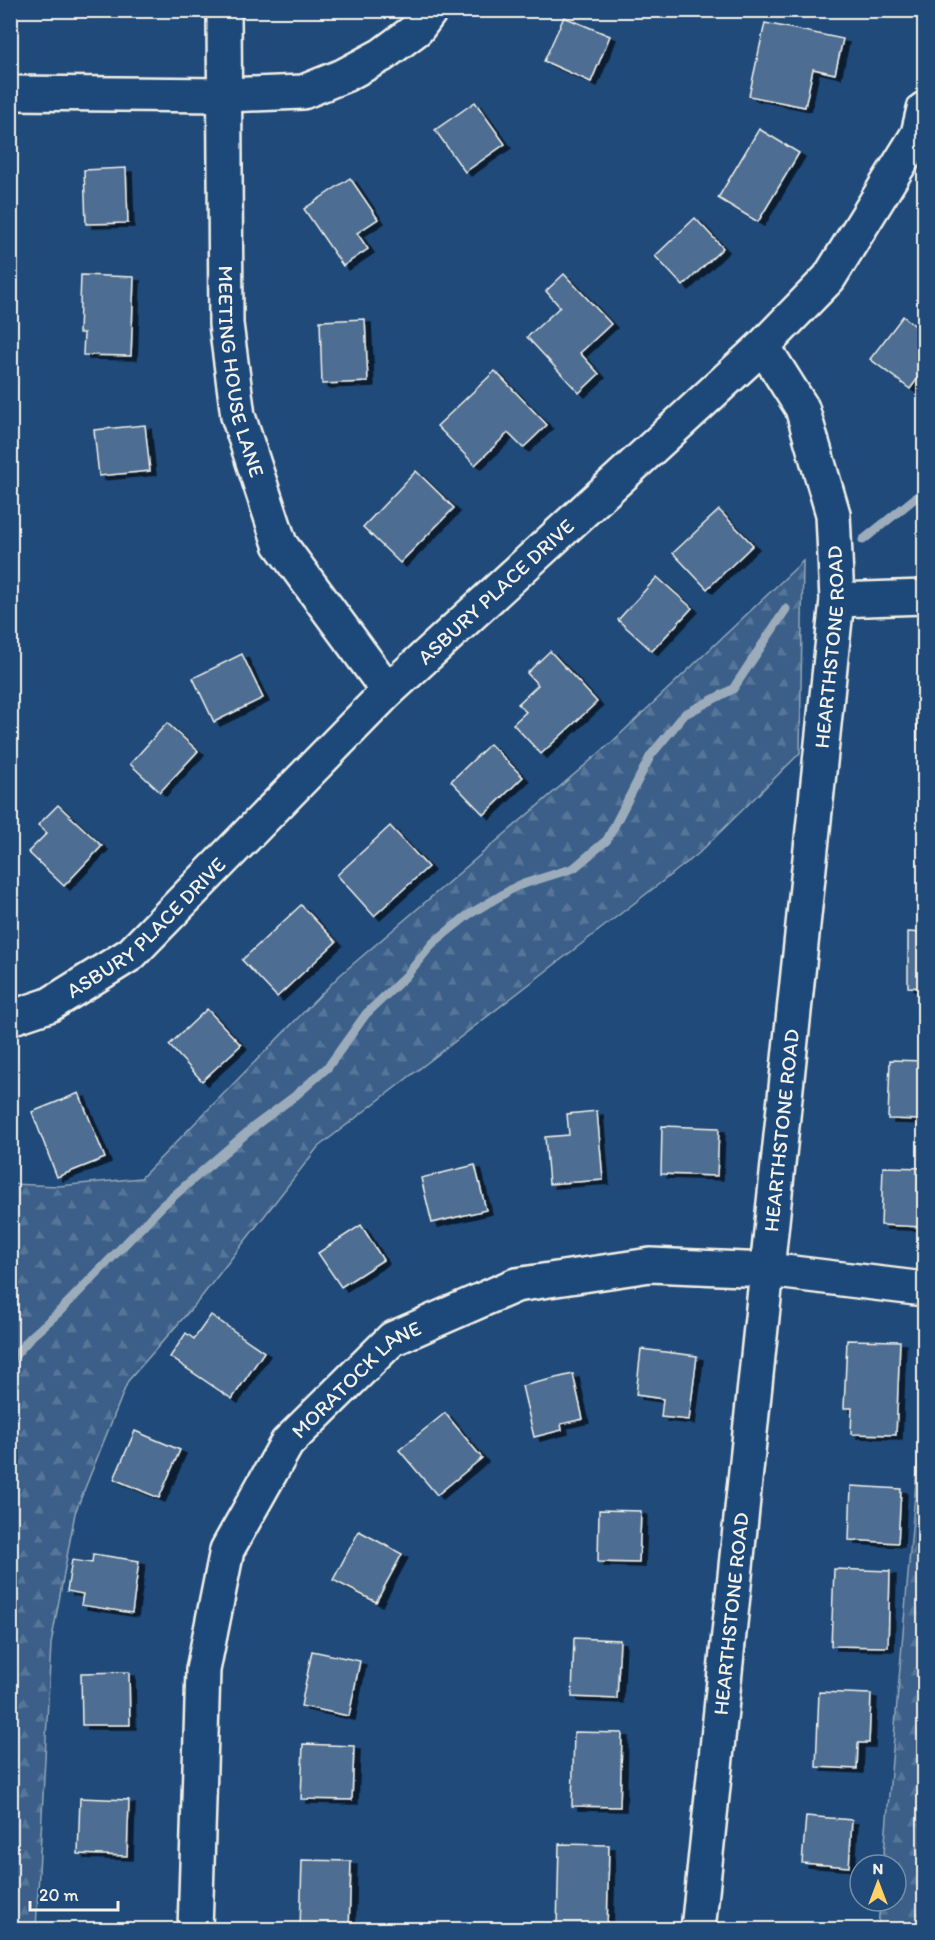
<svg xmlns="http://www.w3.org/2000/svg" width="935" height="1940" font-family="Itim,sans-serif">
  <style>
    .forest { fill: url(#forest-firs); stroke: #97a8b8; stroke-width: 1.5 }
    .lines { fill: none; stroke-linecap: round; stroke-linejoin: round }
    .stream { stroke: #9cacbb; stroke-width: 9 }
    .building { fill: #4d6e92; stroke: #f4f1e8; stroke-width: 1.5; filter: url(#shadow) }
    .minor-casing { stroke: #f4f1e8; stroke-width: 38 }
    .minor { stroke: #1f4a7a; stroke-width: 33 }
    .labels { text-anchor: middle; stroke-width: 5; stroke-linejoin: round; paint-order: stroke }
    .street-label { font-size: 21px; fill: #f4f1e8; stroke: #1f4a7a }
  </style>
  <defs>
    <pattern id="forest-firs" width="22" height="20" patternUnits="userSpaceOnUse" patternTransform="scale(1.5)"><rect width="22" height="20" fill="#3a5f88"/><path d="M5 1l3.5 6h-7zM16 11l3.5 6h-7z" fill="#577699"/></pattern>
    <filter id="shadow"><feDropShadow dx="6" dy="4" stdDeviation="0" flood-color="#0009"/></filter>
  </defs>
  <rect width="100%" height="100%" fill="#1f4a7a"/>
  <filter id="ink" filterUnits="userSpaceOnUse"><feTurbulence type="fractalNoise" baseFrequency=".0167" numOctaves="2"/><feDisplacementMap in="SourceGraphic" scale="12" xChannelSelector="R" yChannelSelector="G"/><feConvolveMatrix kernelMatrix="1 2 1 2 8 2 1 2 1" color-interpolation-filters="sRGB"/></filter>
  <g filter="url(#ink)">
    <!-- forest -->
    <g class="forest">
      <path d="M803,561L800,753L698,854L318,1147L199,1300L128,1381L75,1513L51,1644L36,1929H11V1184L59,1186L141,1178L339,976L612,742Z"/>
      <path d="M924,1389V1929H878L880,1901H896V1865H883Z"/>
    </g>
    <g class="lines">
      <!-- stream -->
      <g class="stream">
        <path d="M863,540L924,491"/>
        <path d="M10,1361L32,1336L58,1313L162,1206L256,1125L295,1096L328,1067L366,1014L406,976L433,943L468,915L517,886L574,868L607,840L651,755L685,714L733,689L786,609"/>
      </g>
    </g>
    <!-- building -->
    <g class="building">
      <path d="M87,10H128V13L87,14Z"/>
      <path d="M564,17L610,36L591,82L544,61Z"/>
      <path d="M765,23L843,39L835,74L813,69L805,107L749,96Z"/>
      <path d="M475,102L505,144L465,172L435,130Z"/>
      <path d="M759,129L799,153L758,222L718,198Z"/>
      <path d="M126,168L128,223L86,224L84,170Z"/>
      <path d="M350,178L378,219L357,233L368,249L343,266L304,209Z"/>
      <path d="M695,218L723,248L683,286L655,256Z"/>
      <path d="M564,274L611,324L580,353L599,374L579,393L527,337L560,307L546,291Z"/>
      <path d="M81,275L134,277L131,356L83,355L84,333H79Z"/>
      <path d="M903,316L924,333V370L910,389L870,359Z"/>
      <path d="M365,319L368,382L322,384L320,321Z"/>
      <path d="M495,371L547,425L523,448L508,433L475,465L437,426Z"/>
      <path d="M145,425L150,471L99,476L94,430Z"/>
      <path d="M416,471L454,508L400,563L363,527Z"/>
      <path d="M719,510L753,545L707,589L673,553Z"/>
      <path d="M657,577L692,608L652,651L618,620Z"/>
      <path d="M550,651L597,702L541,754L513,724L526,712L518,704L538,685L527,673Z"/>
      <path d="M242,654L263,698L214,722L193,678Z"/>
      <path d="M916,687H924V740H917Z"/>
      <path d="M167,723L198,751L160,792L130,764Z"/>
      <path d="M490,744L523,777L484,815L451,781Z"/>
      <path d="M58,805L102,846L64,886L28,852L47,833L38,825Z"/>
      <path d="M390,826L428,867L374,916L337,875Z"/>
      <path d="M301,905L336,942L277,997L242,960Z"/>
      <path d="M908,932L924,933V988L908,987Z"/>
      <path d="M207,1009L241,1045L202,1081L169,1045Z"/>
      <path d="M890,1060L924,1061V1120L888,1119Z"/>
      <path d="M79,1093L105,1158L57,1177L32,1112Z"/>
      <path d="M597,1111L603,1180L549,1184L545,1137L569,1135L567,1114Z"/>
      <path d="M662,1126L719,1128L717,1176L661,1174Z"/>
      <path d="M475,1165L486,1210L432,1223L421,1178Z"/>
      <path d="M883,1167L924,1168V1227L881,1225Z"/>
      <path d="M361,1225L383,1260L341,1287L318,1253Z"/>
      <path d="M211,1315L264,1352L232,1399L170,1357L186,1333L194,1339Z"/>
      <path d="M847,1340L900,1341L896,1435L851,1434L852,1408H844Z"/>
      <path d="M641,1349L697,1356L689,1420L661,1417L663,1399L636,1395Z"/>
      <path d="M573,1374L583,1419L561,1424L562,1430L534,1437L522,1386Z"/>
      <path d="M445,1413L482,1458L437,1495L399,1450Z"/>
      <path d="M135,1431L180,1450L159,1498L114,1479Z"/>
      <path d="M851,1486L901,1489L898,1543L849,1540Z"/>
      <path d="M599,1510L641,1511L639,1563L598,1562Z"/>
      <path d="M359,1531L402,1554L376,1602L333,1580Z"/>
      <path d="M93,1554L139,1561L132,1613L81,1605L83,1594L67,1591L72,1560L92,1563Z"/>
      <path d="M834,1569L890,1571L888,1647L831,1646Z"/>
      <path d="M574,1638L620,1640L617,1699L572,1697Z"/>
      <path d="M312,1651L360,1661L349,1716L301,1706Z"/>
      <path d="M129,1672L130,1725H82L81,1673Z"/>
      <path d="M819,1692L871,1694L869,1743H858L857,1769L816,1767Z"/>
      <path d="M574,1732L622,1733L620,1807L572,1806Z"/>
      <path d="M303,1744L354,1746L352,1800L301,1799Z"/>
      <path d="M80,1798L129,1800L127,1856L78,1854Z"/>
      <path d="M806,1816L852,1820L849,1867L802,1863Z"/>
      <path d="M559,1844L609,1845L607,1930H557Z"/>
      <path d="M302,1860L351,1861L349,1930H300Z"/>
    </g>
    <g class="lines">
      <defs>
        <g id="minor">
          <path id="s1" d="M224,10L226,324L238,416L280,544L388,691"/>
          <path d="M10,93L225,95L303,92L345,75L382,55L417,29L431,10"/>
          <path d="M837,600L924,597"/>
          <path id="s2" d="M10,1018L49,1005L131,954L388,691L763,346L829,278L918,134L924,109"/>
          <path id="s3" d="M195,1930L203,1670L227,1550L287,1443L392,1339L516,1285L650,1265L768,1270L924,1289"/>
          <path id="s4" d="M698,1930L837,600L833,514L802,408L763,346"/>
        </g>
      </defs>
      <!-- minor casing -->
      <use href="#minor" class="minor-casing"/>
      <!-- minor -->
      <use href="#minor" class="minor"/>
    </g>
  </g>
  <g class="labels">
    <!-- street labels -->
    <g class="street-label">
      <text dy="7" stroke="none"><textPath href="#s1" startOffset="363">MEETING HOUSE LANE</textPath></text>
      <text dy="7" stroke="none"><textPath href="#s2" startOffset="652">ASBURY PLACE DRIVE</textPath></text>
      <text dy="7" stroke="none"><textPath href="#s4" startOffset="1290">HEARTHSTONE ROAD</textPath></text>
      <text dy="7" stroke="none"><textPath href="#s2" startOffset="166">ASBURY PLACE DRIVE</textPath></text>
      <text dy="7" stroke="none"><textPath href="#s4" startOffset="804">HEARTHSTONE ROAD</textPath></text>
      <text dy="7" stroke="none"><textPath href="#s3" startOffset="600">MORATOCK LANE</textPath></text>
      <text dy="7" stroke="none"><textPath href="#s4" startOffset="318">HEARTHSTONE ROAD</textPath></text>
    </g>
  </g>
  <!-- margin -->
  <rect width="935" height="1940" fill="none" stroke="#1f4a7a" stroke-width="36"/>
  <rect x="18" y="18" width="899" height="1904" fill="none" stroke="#f4f1e8" stroke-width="2" filter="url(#ink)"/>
  <!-- north arrow -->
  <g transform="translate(878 1883)"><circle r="28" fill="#1f4a7a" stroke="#748da6" stroke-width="1.5"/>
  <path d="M0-4.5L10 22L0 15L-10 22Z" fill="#ffd166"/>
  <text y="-9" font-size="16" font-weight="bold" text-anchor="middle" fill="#f4f1e8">N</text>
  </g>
  <!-- scale -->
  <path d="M30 1901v9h88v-9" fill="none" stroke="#f4f1e8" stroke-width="3"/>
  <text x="39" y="1901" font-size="18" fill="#f4f1e8" stroke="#1f4a7a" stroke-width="4.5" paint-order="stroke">20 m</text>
</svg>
